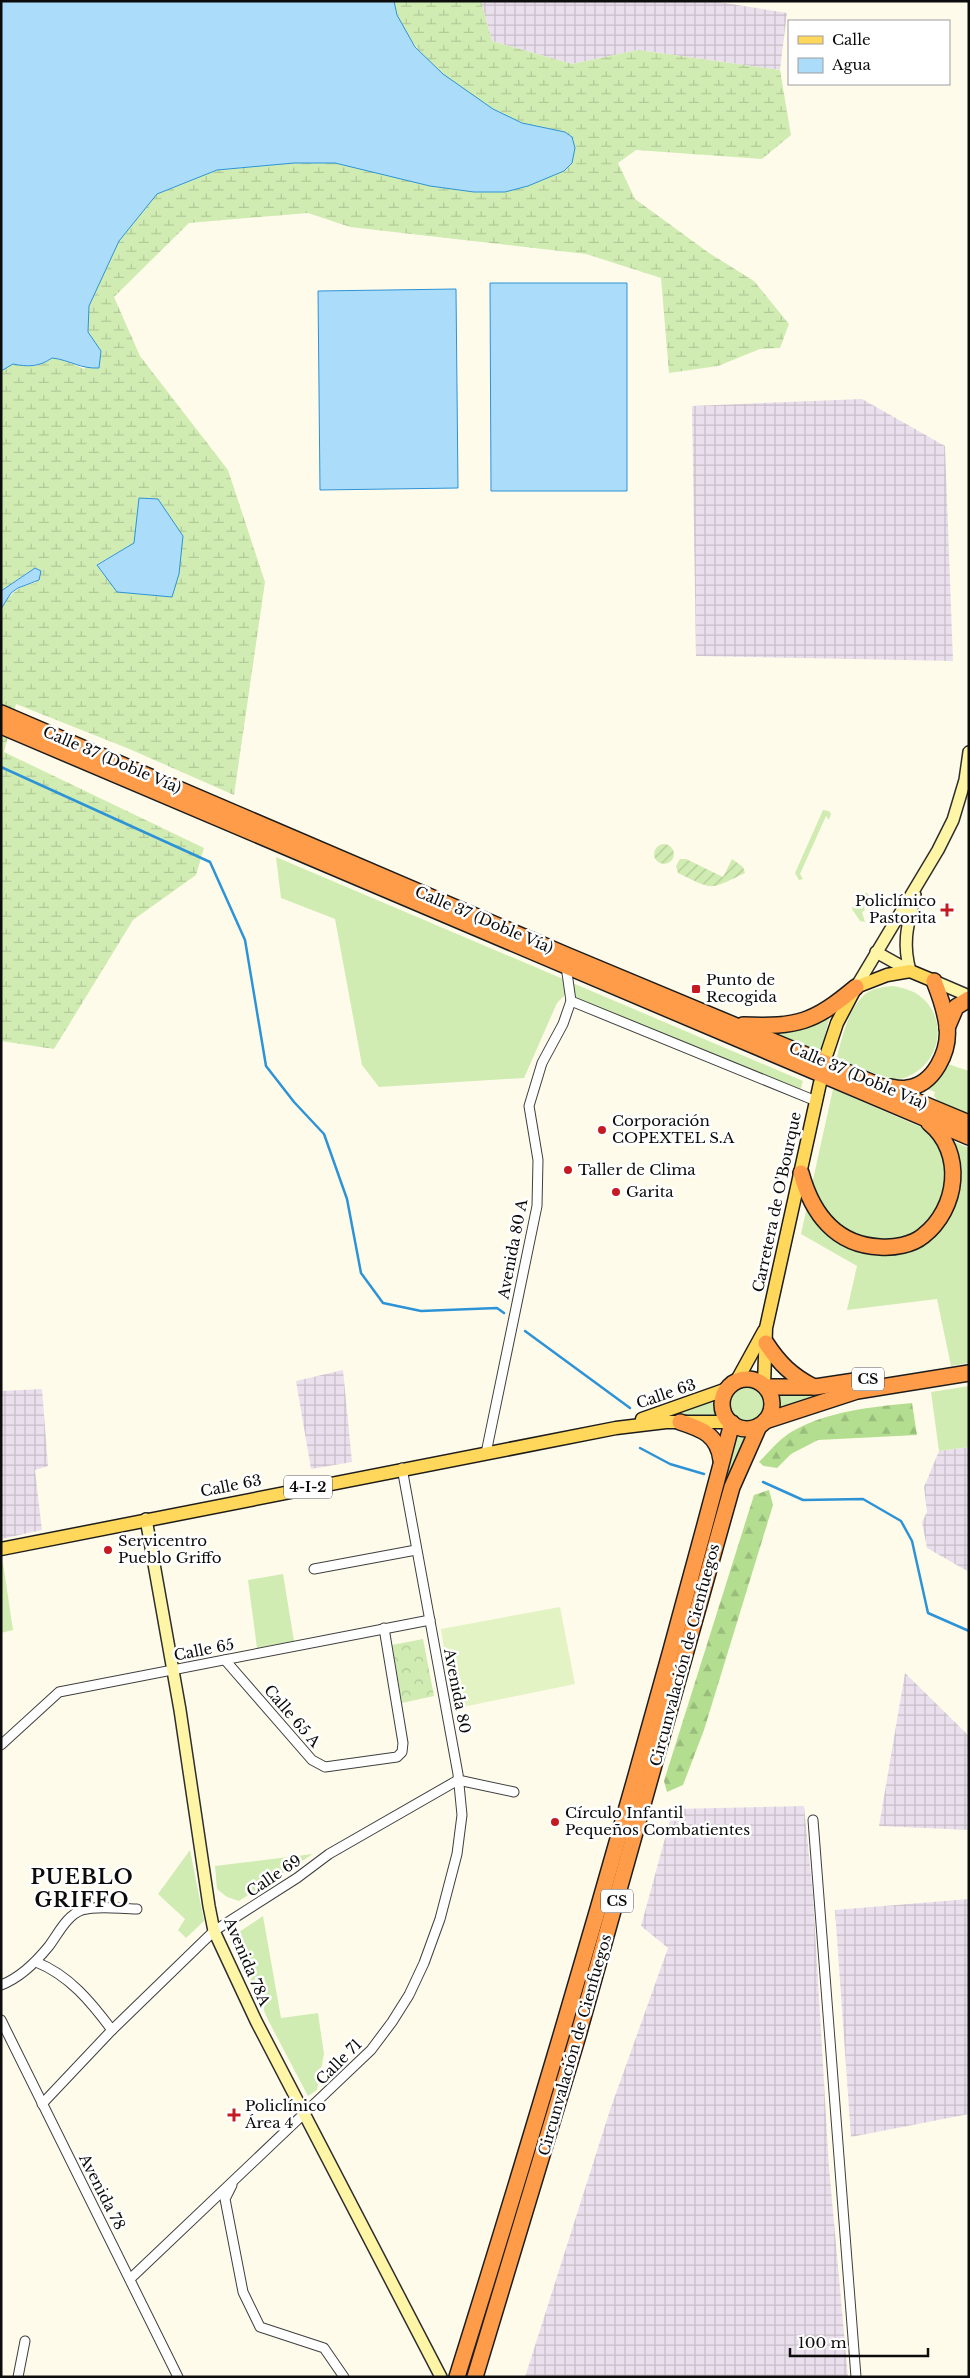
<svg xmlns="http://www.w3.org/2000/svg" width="970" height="2378" font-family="'Libre Baskerville',serif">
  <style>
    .industrial { fill: url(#industrial-grid) }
    .grass { fill: #d0ecb2 }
    .forest { fill: url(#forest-firs) }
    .wetland { fill: url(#wetland-marsh); fill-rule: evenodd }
    .park { fill: url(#park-crowns) }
    .garden { fill: url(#garden-furrows) }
    .pitch { fill: #e3f3c4 }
    .water { fill: #abddfb; stroke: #2d93d7 }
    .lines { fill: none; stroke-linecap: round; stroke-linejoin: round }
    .stream { stroke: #2d93d7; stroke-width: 2.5 }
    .street-casing { stroke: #3f3f3f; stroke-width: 11 }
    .secondary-casing { stroke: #2e2e2e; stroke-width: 14 }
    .primary-casing { stroke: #1d1d1d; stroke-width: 15 }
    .highway-casing { stroke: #1d1d1d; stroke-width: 18 }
    .street { stroke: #fff; stroke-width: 9 }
    .secondary { stroke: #fff5a6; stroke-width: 11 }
    .primary { stroke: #ffd75b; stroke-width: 12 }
    .highway { stroke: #ff9c49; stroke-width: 15 }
    .poi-dot { fill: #c61a23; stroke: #fff; stroke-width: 2 }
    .labels { text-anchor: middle; stroke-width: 5; stroke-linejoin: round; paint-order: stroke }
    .shield { fill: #fff; stroke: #555; stroke-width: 1 }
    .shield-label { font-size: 14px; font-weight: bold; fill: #0c0c0c }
    .street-label { font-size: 15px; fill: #0c0c0c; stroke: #fff }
    .poi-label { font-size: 15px; fill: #0c0c0c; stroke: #fff; text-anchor: start }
    .district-label { font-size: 20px; font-weight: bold; letter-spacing: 1px; fill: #0c0c0c; stroke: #fff }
  </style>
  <defs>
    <pattern id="industrial-grid" width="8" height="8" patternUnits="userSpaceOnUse" patternTransform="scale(1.25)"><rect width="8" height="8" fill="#eadfec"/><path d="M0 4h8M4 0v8" fill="none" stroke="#c8bec9"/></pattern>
    <pattern id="forest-firs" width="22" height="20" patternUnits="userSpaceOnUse" patternTransform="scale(1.25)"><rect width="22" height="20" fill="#b3de90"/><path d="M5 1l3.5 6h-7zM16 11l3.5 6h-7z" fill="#99bd7b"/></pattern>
    <pattern id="wetland-marsh" width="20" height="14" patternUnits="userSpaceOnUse" patternTransform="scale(1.25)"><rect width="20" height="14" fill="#d0ecb2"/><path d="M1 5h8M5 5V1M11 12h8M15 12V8" fill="none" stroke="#b1c998"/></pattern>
    <pattern id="park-crowns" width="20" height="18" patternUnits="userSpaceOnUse" patternTransform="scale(1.25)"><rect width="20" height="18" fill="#d0ecb2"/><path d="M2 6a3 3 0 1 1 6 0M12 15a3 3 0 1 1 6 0" fill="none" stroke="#b1c998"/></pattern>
    <pattern id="garden-furrows" width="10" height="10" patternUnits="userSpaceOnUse" patternTransform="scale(1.25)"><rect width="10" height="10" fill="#d0ecb2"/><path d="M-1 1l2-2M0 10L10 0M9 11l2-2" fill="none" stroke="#b1c998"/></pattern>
  </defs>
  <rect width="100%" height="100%" fill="#fffbeb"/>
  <!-- industrial -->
  <g class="industrial">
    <path d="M481,1H713L787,13L780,70L638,50L572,64L492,41Z"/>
    <path d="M862,399L945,446L953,661L696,656L692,406Z"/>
    <path d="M343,1370L352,1462L311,1469L296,1381Z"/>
    <path d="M42,1389L48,1466L35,1470L42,1530L1,1539V1391Z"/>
    <path d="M969,1447V1572L927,1548L922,1522L927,1512L924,1487L939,1451Z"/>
    <path d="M905,1673L969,1736V1830L879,1826Z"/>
    <path d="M804,1806L813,1896L829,2167L848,2377H525L610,2110L668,1948L641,1926L673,1809Z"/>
    <path d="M969,1899V2114L851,2137L835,1910Z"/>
  </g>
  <!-- grass -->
  <g class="grass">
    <path d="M823,810L829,811L831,814L829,820L826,816L800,874L803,879L799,880L795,873Z"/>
    <path d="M276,857L803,1081L800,1092L565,995L557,1003L524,1078L379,1087L362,1065L335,919L281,898Z"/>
    <path d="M859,893H867L875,903L873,907L869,900L864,908L865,910L862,912L865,922L860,921L852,909L854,903L857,909L862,905Z"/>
    <path d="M893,986C903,988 913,990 921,997C945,1016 942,1053 919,1070C914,1074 905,1079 898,1079C884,1079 850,1064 837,1057C842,1037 848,1011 863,996C871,988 883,987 893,986Z"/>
    <path d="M830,1015L821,1052L773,1032Z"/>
    <path d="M948,1064L969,1071V1118L944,1109L934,1096L935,1092L925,1088L932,1084Z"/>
    <path d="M833,1089L969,1148V1363L951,1366L937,1299L847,1310L857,1266L801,1234Z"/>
    <circle cx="748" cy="1404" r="19"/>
    <path d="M969,1386V1447L939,1451L931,1392Z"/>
    <path d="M838,1389L778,1411L779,1396L777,1390Z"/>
    <path d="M715,1398L718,1418L668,1417Z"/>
    <path d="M731,1433L750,1435L715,1528L711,1526Z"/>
    <path d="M3,1563L13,1630L1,1633V1564Z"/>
    <path d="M283,1574L294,1641L257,1648L248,1580Z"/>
    <path d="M190,1850L204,1921L186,1938L178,1930L185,1919L158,1894Z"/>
    <path d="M313,1854L239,1901L227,1897L217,1889L215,1866Z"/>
    <path d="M263,1916L281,2018L318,2013L324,2054L317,2090L308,2096L268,2020L236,1947L239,1932Z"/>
  </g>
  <!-- forest -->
  <g class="forest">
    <path d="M912,1403L917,1435L818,1440L791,1454L777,1468L764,1466L759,1462C769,1452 780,1438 793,1431C828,1411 872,1407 912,1403Z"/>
    <path d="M769,1490L773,1505L704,1730L683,1785L667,1792L664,1781L754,1495Z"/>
  </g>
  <!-- wetland -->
  <path class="wetland" d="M394,1H481L492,41L572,64L638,50L780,70L791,135L762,159L636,150L618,163L635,199L709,253L754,281L789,324L780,348L760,349L718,366L669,373L661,278L586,254L350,227L308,213L189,223L114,297L140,356L228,470L265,582L234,795L127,748L16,704L4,752L204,848L196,875L133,920L54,1049L1,1041V609C11,593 18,586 36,583L31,570L1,591V371L13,364C28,367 39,368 52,358L62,359L84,369L101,351L88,332L89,306L119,241L157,194L217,170L294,163H335L362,168L565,132C550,130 534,128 520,122C473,103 403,54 394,1ZM134,543L117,592L97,564Z"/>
  <!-- park -->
  <path class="park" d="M423,1639L434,1696L402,1703L392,1645Z"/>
  <!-- garden -->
  <g class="garden">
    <circle cx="664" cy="854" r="10"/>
    <path d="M680,859H686L723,877L732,859L743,867L745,873C709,890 715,891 678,873L676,866Z"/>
  </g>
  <!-- pitch -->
  <path class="pitch" d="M560,1607L575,1684L453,1709L441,1629Z"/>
  <!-- water -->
  <g class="water">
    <path d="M1,1H394L397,15L415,47L443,74L493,109L522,123L565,132L572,137L575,148L572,163L564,171L528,186L505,192H474L430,186L335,163H294L217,170L157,194L119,241L89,306L88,332L101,351L99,368C80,369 70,360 52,358C39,367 28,367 13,364L1,371Z"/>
    <path d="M490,283H627V491H491Z"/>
    <path d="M456,289L458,488L320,490L318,291Z"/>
    <path d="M139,498L158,499L183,536L179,574L172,597L117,592L97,565L134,543Z"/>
    <path d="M35,568L41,571L39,580L18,588L11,593L1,609V591Z"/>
  </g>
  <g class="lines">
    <!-- stream -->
    <g class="stream">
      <path d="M1,767L210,862L245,940L266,1066L294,1102L324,1134L347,1199L361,1273L383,1303L421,1311L497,1308L504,1313"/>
      <path d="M525,1331L630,1408"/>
      <path d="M640,1448L670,1464L704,1474"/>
      <path d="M763,1482L803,1500L863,1499L901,1521L912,1541L928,1613L969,1631"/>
    </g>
    <defs>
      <g id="street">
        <path d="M571,1001L816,1101"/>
        <path d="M486,1453L537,1206L538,1160L529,1106L542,1063L563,1024L571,1001L566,966"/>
        <path d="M314,1569L416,1550"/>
        <path d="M225,1660L312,1760L325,1767L397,1757L402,1752L403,1743L384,1628"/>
        <path d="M1,1745L59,1692L430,1620"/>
        <path d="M813,1820L856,2377"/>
        <path d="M36,1962C69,1975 91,2002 112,2030"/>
        <path d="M1,1985C20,1978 36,1962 49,1946C58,1934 67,1915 82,1910C99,1905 119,1909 137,1909"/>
        <path d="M1,2020L178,2377"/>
        <path d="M42,2104L112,2030L214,1931L297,1878L329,1854L458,1780L514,1792"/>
        <path d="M232,2185L225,2199L243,2292L260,2327L324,2348L344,2377"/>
        <path d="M130,2279L371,2050L392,2022L409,1995L424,1963L440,1919L457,1854L462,1815L458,1774L402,1468"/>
        <path d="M18,2377L25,2341"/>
      </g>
      <g id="secondary">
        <path d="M876,952L910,971"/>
        <path d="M910,971C902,941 908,924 915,895"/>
        <path d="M934,981L969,996"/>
        <path d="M856,987L938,850L953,820L965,780L969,752"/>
        <path d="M146,1519L180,1710L209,1906L214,1931L256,2021L441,2377"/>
      </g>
      <g id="primary">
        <path d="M827,1053L837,1023L856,987L887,975L910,971L934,981"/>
        <path d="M736,1382L764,1331"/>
        <path d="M764,1385L766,1328L820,1083"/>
        <path d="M642,1419L727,1389"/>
        <path d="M1,1549L616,1428L666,1422H730"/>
      </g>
      <g id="highway">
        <path d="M1,713L566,955L969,1123"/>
        <path d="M1,726L969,1137"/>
        <path d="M743,1025C798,1027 813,1023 856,987"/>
        <path d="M947,1028L956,1007L969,999"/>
        <path d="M891,1087C896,1088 902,1089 907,1088C934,1085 950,1051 947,1026C945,1010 940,996 934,981"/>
        <path d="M801,1173C812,1213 835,1245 880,1247C894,1248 912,1245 923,1236C958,1209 965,1152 929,1123"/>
        <path d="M766,1343C779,1363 792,1376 814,1387"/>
        <circle cx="747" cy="1404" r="25"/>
        <path d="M766,1387H815L868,1379"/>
        <path d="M765,1421L857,1391L969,1373"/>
        <path d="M680,1422C702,1429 718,1435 721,1460"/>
        <path d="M457,2377C556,2061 648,1743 732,1423"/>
        <path d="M475,2377L577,2039L732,1487L759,1426"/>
      </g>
    </defs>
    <!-- street casing -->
    <use href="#street" class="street-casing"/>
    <!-- secondary casing -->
    <use href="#secondary" class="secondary-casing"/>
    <!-- primary casing -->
    <use href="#primary" class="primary-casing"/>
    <!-- highway casing -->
    <use href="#highway" class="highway-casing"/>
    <!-- street -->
    <use href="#street" class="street"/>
    <!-- secondary -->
    <use href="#secondary" class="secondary"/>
    <!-- primary -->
    <use href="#primary" class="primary"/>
    <!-- highway -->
    <use href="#highway" class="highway"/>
  </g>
  <!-- markers -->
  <g class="poi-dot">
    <path d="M944.5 902.5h5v5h5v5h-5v5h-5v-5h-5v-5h5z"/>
    <rect x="691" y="984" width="10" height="10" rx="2.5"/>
    <circle cx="602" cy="1130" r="5"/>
    <circle cx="568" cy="1170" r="5"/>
    <circle cx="616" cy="1192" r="5"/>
    <circle cx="108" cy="1550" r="5"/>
    <circle cx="555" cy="1822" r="5"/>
    <path d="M231.5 2107.5h5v5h5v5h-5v5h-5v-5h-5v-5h5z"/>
  </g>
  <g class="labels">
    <!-- shield labels -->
    <g class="shield">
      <rect x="852" y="1367.5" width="32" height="23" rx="4"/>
      <rect x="284" y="1475.5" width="48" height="23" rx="4"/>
      <rect x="601" y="1889.5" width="32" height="23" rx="4"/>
    </g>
    <g class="shield-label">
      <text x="868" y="1384">CS</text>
      <text x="308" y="1492">4-I-2</text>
      <text x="617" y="1906">CS</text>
    </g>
    <!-- street labels -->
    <g class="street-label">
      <text transform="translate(112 760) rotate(23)" y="5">Calle 37 (Doble Vía)</text>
      <text transform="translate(484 920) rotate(23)" y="5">Calle 37 (Doble Vía)</text>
      <text transform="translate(858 1076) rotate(23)" y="5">Calle 37 (Doble Vía)</text>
      <text transform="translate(777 1202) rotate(-78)" y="5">Carretera de O'Bourque</text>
      <text transform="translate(513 1249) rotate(-79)" y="5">Avenida 80 A</text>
      <text transform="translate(666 1394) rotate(-19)" y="5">Calle 63</text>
      <text transform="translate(231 1486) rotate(-11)" y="5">Calle 63</text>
      <text transform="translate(204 1650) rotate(-11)" y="5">Calle 65</text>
      <text transform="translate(685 1655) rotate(-75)" y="5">Circunvalación de Cienfuegos</text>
      <text transform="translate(457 1691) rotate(79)" y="5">Avenida 80</text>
      <text transform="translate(292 1716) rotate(49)" y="5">Calle 65 A</text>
      <text transform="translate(274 1876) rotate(-34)" y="5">Calle 69</text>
      <text transform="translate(247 1962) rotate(67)" y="5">Avenida 78A</text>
      <text transform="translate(575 2045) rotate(-74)" y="5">Circunvalación de Cienfuegos</text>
      <text transform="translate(339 2062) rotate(-45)" y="5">Calle 71</text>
      <text transform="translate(102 2192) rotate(63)" y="5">Avenida 78</text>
    </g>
    <!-- poi labels -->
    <g class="poi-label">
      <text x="936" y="906" text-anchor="end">Policlínico<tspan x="936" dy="17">Pastorita</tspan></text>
      <text x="706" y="985">Punto de<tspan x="706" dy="17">Recogida</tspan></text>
      <text x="612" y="1126">Corporación<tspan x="612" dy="17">COPEXTEL S.A</tspan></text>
      <text x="578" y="1175">Taller de Clima</text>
      <text x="626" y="1197">Garita</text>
      <text x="118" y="1546">Servicentro<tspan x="118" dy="17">Pueblo Griffo</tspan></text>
      <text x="565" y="1818">Círculo Infantil<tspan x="565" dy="17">Pequeños Combatientes</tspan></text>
      <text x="245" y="2111">Policlínico<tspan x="245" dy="17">Área 4</tspan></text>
    </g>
    <!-- district labels -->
    <g class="district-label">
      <text x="82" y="1884">PUEBLO<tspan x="82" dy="23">GRIFFO</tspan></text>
    </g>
  </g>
  <!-- border -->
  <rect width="970" height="2378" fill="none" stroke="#0c0c0c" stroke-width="5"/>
  <!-- legend -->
  <rect x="788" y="20" width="162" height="65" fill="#ffffff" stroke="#9e9e9e"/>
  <rect x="798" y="36" width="25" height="8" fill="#ffd75b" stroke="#9e9e9e"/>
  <text x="832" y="45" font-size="15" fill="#0c0c0c">Calle</text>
  <rect x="798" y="58" width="25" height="15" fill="#abddfb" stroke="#9e9e9e"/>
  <text x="832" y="70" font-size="15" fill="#0c0c0c">Agua</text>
  <!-- scale -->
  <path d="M790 2348v8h138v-8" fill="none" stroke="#0c0c0c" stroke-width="2.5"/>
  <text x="798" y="2348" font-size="15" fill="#0c0c0c" stroke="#ffffff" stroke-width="4" paint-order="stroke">100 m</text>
</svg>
